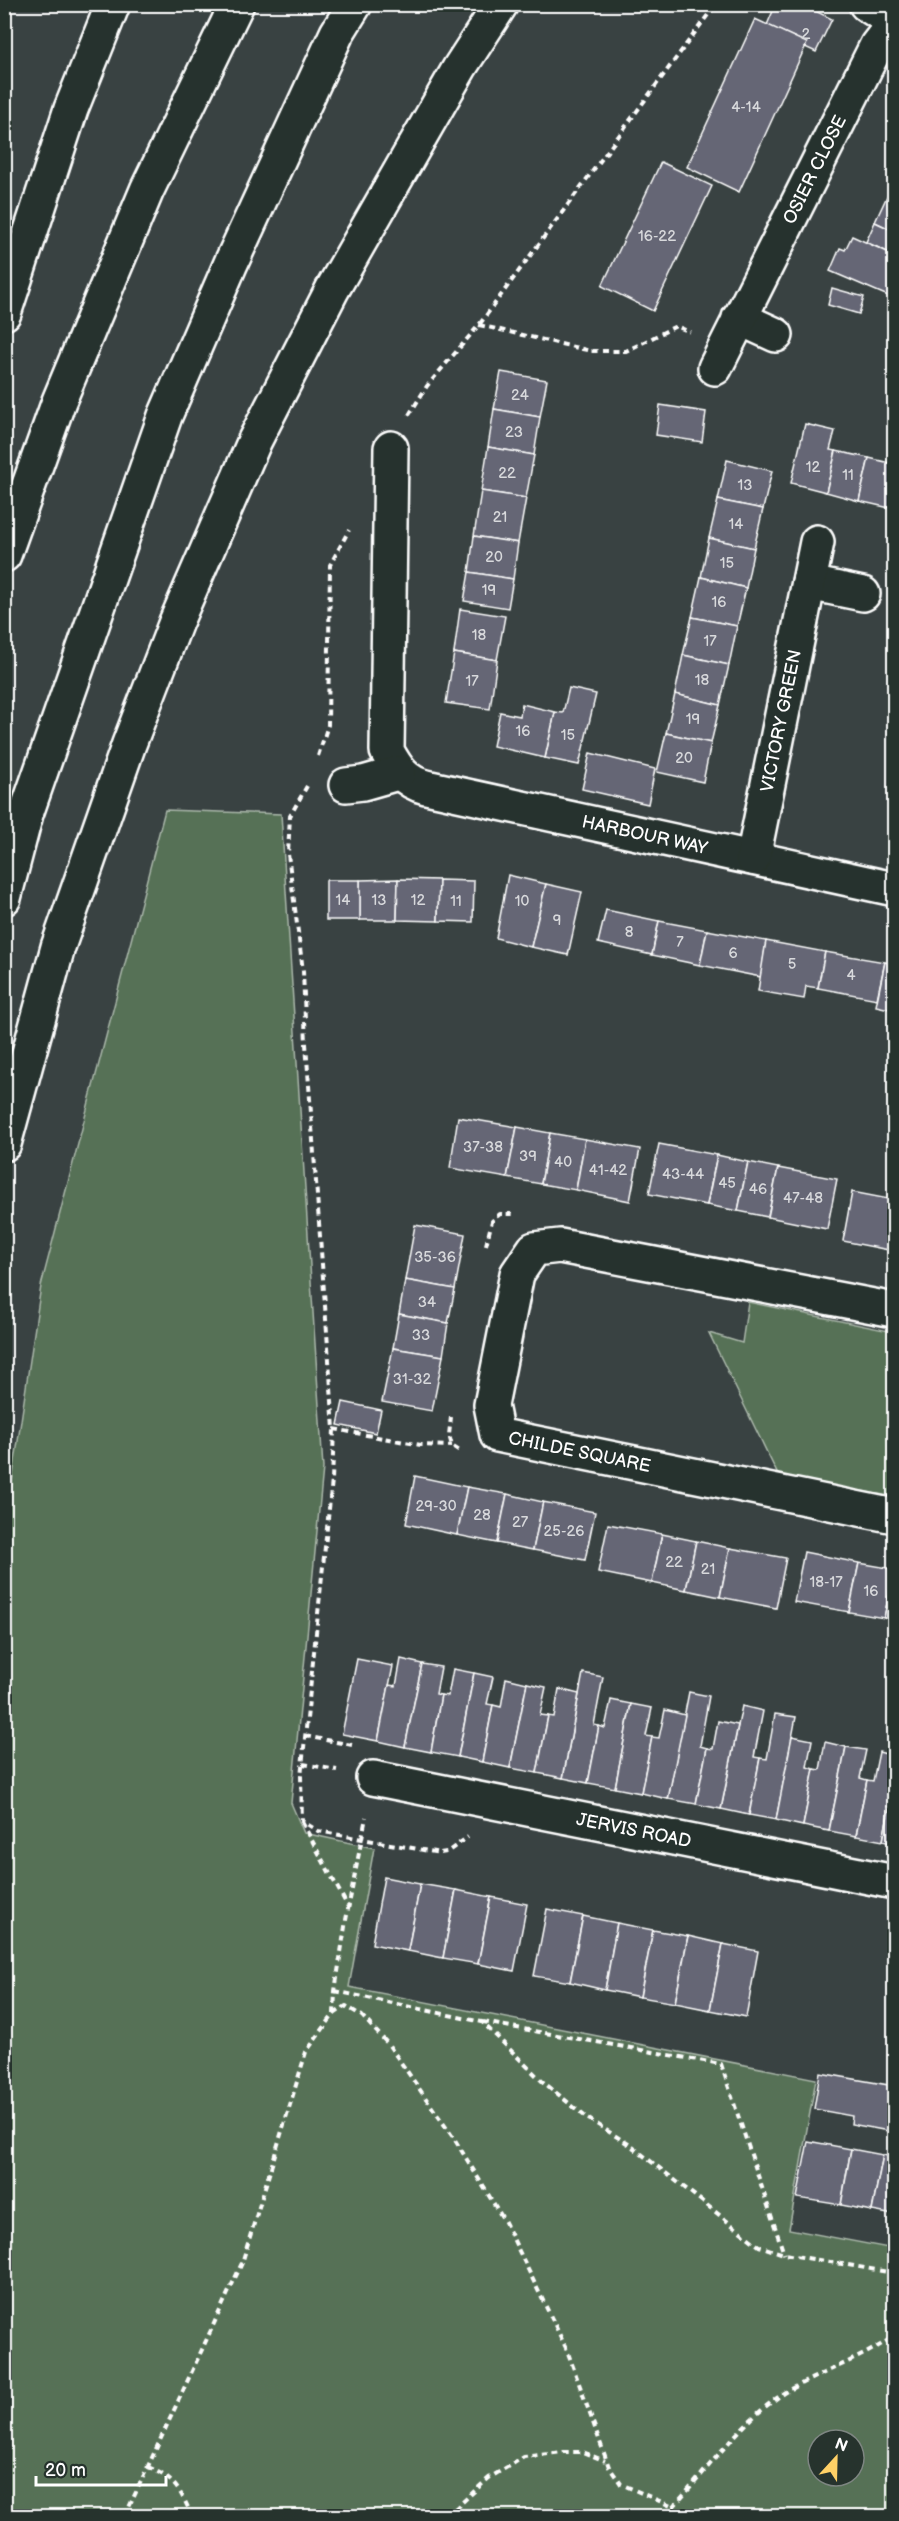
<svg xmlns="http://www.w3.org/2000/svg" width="899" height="2521" font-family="'Balsamiq Sans',sans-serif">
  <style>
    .green { fill: #577157; stroke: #abb8ab; stroke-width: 1.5; fill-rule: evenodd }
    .building { fill: #656674; stroke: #fff; stroke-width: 1.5 }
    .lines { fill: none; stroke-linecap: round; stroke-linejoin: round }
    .street-casing { stroke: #fff; stroke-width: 38 }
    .highway-casing { stroke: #fff; stroke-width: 38 }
    .path { stroke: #fff; stroke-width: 4; stroke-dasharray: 6 4.5; stroke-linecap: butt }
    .street { stroke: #26332d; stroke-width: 33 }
    .highway { stroke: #26332d; stroke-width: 33 }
    .labels { text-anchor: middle; stroke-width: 4.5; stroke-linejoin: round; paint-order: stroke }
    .number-label { font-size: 15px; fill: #d8d9dc }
    .street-label { font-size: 18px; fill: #fff; stroke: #26332d }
  </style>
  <rect width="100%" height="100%" fill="#394242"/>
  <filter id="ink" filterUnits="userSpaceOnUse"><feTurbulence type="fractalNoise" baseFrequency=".0167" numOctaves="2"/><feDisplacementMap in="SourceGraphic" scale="12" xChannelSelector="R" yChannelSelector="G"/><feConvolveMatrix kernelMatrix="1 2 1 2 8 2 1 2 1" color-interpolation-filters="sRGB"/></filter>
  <g filter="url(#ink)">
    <!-- green -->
    <g class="green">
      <path d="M165,810L281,814L323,1468L291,1803L304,1833L374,1848L349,1987L816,2079L789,2229L894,2249V2516H5V1529L41,1286ZM818,2440H854V2476H818Z"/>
      <path d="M748,1302L894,1332V1497L778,1475L709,1333L742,1343Z"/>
    </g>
    <!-- building -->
    <g class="building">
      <path d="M776,4H801L832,19L816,52L805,47L807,43L767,25Z"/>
      <path d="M755,19L807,43L739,192L687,167Z"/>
      <path d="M661,162L712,186L653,311L602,286Z"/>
      <path d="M894,178V197L888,194Z"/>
      <path d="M888,194L894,197V231L875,222Z"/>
      <path d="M875,222L894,231V255L866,242Z"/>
      <path d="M852,236L894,255V281L888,296L830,271L840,248L845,250Z"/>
      <path d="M832,288L864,297L859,314L828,305Z"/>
      <path d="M501,372L547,380L540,417L494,409Z"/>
      <path d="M660,405L706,412L702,442L656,435Z"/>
      <path d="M494,409L540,417L534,455L488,447Z"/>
      <path d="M805,424L835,431L830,450L836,451L826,492L791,483Z"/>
      <path d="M488,447L534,455L526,498L481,491Z"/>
      <path d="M836,451L869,458L859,501L826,492Z"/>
      <path d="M869,458L894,464V509L859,501Z"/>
      <path d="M727,460L772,471L763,509L718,500Z"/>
      <path d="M481,491L526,498L518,543L474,536Z"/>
      <path d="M718,500L763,509L754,548L709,538Z"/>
      <path d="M474,536L518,543L513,579L469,572Z"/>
      <path d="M709,538L754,548L746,588L701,577Z"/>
      <path d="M469,572L513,579L508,608L464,601Z"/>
      <path d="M701,577L746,588L737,626L692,617Z"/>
      <path d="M460,609L505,616L497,660L454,653Z"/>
      <path d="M692,617L737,626L729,665L683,655Z"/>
      <path d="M454,653L497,660L490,709L446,703Z"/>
      <path d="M683,655L729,665L720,705L675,694Z"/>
      <path d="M569,688L596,694L579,765L545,758L555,712L563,713Z"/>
      <path d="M675,694L720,705L711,743L666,733Z"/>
      <path d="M522,704L555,712L545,758L493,746L500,712L520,716Z"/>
      <path d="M666,733L711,743L703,782L657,772Z"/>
      <path d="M590,753L655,769L648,804L582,789Z"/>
      <path d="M894,799V823L889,822Z"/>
      <path d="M508,875L546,884L531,947L496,938Z"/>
      <path d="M398,879L397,920H360V880Z"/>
      <path d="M398,879L439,880L438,921L397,920Z"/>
      <rect x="326" y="880" width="34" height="40"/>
      <path d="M439,880L474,881L473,922L438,921Z"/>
      <path d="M546,884L582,892L568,955L531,947Z"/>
      <path d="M606,910L659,921L652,955L598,943Z"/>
      <path d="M659,921L707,930L700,965L652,955Z"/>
      <path d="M707,930L766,941L761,977L700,965Z"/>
      <path d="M766,941L825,952L818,988L806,986L804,999L758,991Z"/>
      <path d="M825,952L885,962L877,999L818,988Z"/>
      <path d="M885,962L894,964V1010L876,1006Z"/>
      <path d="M458,1117L517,1127L507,1178L450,1168Z"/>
      <path d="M517,1127L550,1133L541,1184L507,1178Z"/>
      <path d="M550,1133L585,1139L576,1190L541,1184Z"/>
      <path d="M585,1139L640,1149L630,1201L576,1190Z"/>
      <path d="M659,1144L717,1155L707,1205L649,1194Z"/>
      <path d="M717,1155L748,1162L738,1211L707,1205Z"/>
      <path d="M748,1162L778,1168L768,1217L738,1211Z"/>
      <path d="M778,1168L837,1179L827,1229L768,1217Z"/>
      <path d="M852,1192L894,1200V1251L843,1241Z"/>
      <path d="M415,1225L465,1234L455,1289L405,1280Z"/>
      <path d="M405,1280L455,1289L448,1323L399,1314Z"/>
      <path d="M399,1314L448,1323L443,1356L393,1348Z"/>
      <path d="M393,1348L443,1356L432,1411L382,1402Z"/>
      <path d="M343,1402L381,1410L376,1433L338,1425Z"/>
      <path d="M415,1476L467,1487L457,1535L406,1524Z"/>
      <path d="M467,1487L507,1494L497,1543L457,1535Z"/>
      <path d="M507,1494L543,1502L533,1550L497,1543Z"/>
      <path d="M543,1502L595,1512L585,1560L533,1550Z"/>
      <path d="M608,1524L662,1534L652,1583L598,1572Z"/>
      <path d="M662,1534L696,1541L686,1590L652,1583Z"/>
      <path d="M696,1541L730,1548L720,1597L686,1590Z"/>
      <path d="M730,1548L786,1558L776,1608L720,1597Z"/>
      <path d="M804,1552L859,1563L849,1612L794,1602Z"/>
      <path d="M859,1563L894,1569L884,1618L849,1612Z"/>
      <path d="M894,1569V1621L884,1618Z"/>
      <path d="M357,1659L393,1666L378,1741L342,1734Z"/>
      <path d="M401,1659L422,1664L405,1747L378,1741L389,1685L396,1686Z"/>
      <path d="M422,1664L441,1667L436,1694L441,1695L431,1752L405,1747Z"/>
      <path d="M453,1669L474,1673L458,1757L431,1752L441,1695L448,1696Z"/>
      <path d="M474,1673L493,1677L487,1704L493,1705L482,1762L458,1757Z"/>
      <path d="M583,1673L603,1677L594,1725L599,1726L588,1783L563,1778Z"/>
      <path d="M506,1678L527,1683L510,1768L482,1762L493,1705L501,1707Z"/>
      <path d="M527,1683L546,1687L540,1715L548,1716L537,1773L510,1768Z"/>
      <path d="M559,1689L579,1694L563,1778L537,1773L548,1716L554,1717Z"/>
      <path d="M689,1692L709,1696L700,1746L707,1748L696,1804L668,1799Z"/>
      <path d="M611,1700L631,1704L615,1788L588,1783L599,1726L605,1728Z"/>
      <path d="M631,1704L652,1708L646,1736L652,1737L641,1793L615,1788Z"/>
      <path d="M742,1706L763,1711L754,1757L760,1758L749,1815L721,1809Z"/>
      <path d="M665,1710L685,1715L668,1799L641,1793L652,1737L659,1738Z"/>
      <path d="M775,1714L796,1717L776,1820L749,1815L760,1758L767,1759Z"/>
      <path d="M718,1721L738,1725L721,1809L696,1804L707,1748L713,1749Z"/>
      <path d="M792,1736L812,1740L807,1767L814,1769L803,1826L776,1820Z"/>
      <path d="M825,1742L846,1747L829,1831L803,1826L814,1769L820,1770Z"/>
      <path d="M846,1747L866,1750L860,1778L867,1780L856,1836L829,1831Z"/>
      <path d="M879,1752L894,1756V1782L883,1841L856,1836L867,1780L873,1781Z"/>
      <path d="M894,1782V1844L883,1841Z"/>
      <path d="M384,1877L420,1884L408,1951L372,1944Z"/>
      <path d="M420,1884L456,1890L443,1958L408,1951Z"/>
      <path d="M456,1890L491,1897L478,1964L443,1958Z"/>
      <path d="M491,1897L527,1904L514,1971L478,1964Z"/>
      <path d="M547,1909L583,1916L570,1982L534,1976Z"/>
      <path d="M583,1916L617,1923L605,1990L570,1982Z"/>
      <path d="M617,1923L653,1930L640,1997L605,1990Z"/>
      <path d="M653,1930L688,1936L675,2003L640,1997Z"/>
      <path d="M688,1936L723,1944L710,2010L675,2003Z"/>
      <path d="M723,1944L758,1951L746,2017L710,2010Z"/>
      <path d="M820,2073L894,2086V2132L851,2124L852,2116L814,2109Z"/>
      <path d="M808,2141L851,2149L841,2205L797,2198Z"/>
      <path d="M851,2149L883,2155L872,2211L841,2205Z"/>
      <path d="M883,2155L894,2157V2215L872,2211Z"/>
    </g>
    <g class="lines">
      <defs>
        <g id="street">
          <path d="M866,4L894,22"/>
          <path d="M739,318L776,335"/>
          <path id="s1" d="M715,368L877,45L894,23"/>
          <path id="s2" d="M391,448L387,751C397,769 405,782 426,787L894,889"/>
          <path d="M809,583L863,594"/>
          <path d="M346,785L363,783L398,773"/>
          <path id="s3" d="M753,858L817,542"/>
          <path id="s4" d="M894,1310L560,1246L534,1249L517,1274L491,1405L497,1435L894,1516"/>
          <path id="s5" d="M373,1778L894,1882"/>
        </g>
        <g id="highway">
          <path d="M4,313L71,109L113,4"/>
          <path d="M4,555L59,401L147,190L237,4"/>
          <path d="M4,898L26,814L165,416L231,263L337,33L355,4"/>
          <path d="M4,1144L58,947L129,744L176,622L255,440L332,290L460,67L501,4"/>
        </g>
      </defs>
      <!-- street casing -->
      <use href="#street" class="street-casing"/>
      <!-- highway casing -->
      <use href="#highway" class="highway-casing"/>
      <!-- path -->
      <g class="path">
        <path d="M479,325L591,351H626L676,326L690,332"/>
        <path d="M409,415L427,386L479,325L716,4"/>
        <path d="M318,756L328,725L330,565L349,530"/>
        <path d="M307,786L290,816L288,854L303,971L306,1044L334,1429L332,1480L301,1776L302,1821L318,1831L440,1853L447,1852L468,1837"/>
        <path d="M486,1245L492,1221L500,1214H514"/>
        <path d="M451,1417L449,1435L452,1446L461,1452"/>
        <path d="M334,1429L421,1445L452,1446"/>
        <path d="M305,1736L352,1745"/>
        <path d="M303,1764L337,1770"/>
        <path d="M302,1822L348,1907"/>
        <path d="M335,1991L482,2022L542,2081L587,2118L630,2145L759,2246L784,2254L894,2273"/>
        <path d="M334,2014L346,2006L362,2016L388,2044L455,2140L505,2222L567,2350L609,2467L621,2484L673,2507L679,2516"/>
        <path d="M483,2022L721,2064L784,2254"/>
        <path d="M148,2467C175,2479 180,2490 192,2516"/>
        <path d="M673,2507C707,2471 736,2427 777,2398C814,2373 858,2362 894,2336"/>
        <path d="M125,2516L242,2263L306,2052L334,2014L335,1991L346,1920L366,1817"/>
        <path d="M447,2516L489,2478L524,2457L563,2452H583L605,2461"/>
      </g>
      <!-- street -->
      <use href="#street" class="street"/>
      <!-- highway -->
      <use href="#highway" class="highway"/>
    </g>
  </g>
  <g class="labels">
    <!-- number labels -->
    <g class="number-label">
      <text x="806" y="39">2</text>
      <text x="746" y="112">4-14</text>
      <text x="657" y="241">16-22</text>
      <text x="520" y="400">24</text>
      <text x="514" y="437">23</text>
      <text x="813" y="472">12</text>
      <text x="507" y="478">22</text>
      <text x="848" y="480">11</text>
      <text x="745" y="490">13</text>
      <text x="500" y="522">21</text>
      <text x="736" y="529">14</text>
      <text x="494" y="562">20</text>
      <text x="727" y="568">15</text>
      <text x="489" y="595">19</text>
      <text x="719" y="607">16</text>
      <text x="479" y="640">18</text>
      <text x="710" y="646">17</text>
      <text x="702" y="685">18</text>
      <text x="472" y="686">17</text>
      <text x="693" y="724">19</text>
      <text x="523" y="736">16</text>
      <text x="568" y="740">15</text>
      <text x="684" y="763">20</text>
      <text x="343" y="905">14</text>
      <text x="379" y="905">13</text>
      <text x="418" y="905">12</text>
      <text x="456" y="906">11</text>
      <text x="522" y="906">10</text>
      <text x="557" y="925">9</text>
      <text x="629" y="937">8</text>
      <text x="680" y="947">7</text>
      <text x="733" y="958">6</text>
      <text x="792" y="969">5</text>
      <text x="851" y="980">4</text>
      <text x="483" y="1152">37-38</text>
      <text x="528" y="1161">39</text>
      <text x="563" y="1167">40</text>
      <text x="608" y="1175">41-42</text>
      <text x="683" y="1179">43-44</text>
      <text x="727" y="1188">45</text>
      <text x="758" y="1194">46</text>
      <text x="803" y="1203">47-48</text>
      <text x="435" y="1262">35-36</text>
      <text x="427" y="1307">34</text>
      <text x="421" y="1340">33</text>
      <text x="412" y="1384">31-32</text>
      <text x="436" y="1511">29-30</text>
      <text x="482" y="1520">28</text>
      <text x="520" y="1527">27</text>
      <text x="564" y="1536">25-26</text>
      <text x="674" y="1567">22</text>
      <text x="708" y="1574">21</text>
      <text x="826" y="1587">18-17</text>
      <text x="871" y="1596">16</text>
    </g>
    <!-- street labels -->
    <g class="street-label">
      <text dy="6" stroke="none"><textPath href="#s1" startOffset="222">OSIER CLOSE</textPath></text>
      <text dy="6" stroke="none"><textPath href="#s3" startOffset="140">VICTORY GREEN</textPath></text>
      <text dy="6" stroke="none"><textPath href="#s2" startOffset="582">HARBOUR WAY</textPath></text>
      <text dy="6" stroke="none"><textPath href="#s4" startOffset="645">CHILDE SQUARE</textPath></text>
      <text dy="6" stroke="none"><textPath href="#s5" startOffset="266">JERVIS ROAD</textPath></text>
    </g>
  </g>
  <!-- margin -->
  <rect width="899" height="2521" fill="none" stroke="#26332d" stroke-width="24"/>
  <rect x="12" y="12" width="875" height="2497" fill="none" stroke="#fff" stroke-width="2" filter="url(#ink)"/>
  <!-- north arrow -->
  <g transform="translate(836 2458) rotate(22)"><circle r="28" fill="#26332d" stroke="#7d8581" stroke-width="1.5"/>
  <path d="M0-4.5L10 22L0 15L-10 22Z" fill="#ffd166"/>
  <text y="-9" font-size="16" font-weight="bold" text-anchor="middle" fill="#ffffff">N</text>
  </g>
  <!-- scale -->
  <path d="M36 2476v9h130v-9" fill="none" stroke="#ffffff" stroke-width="3"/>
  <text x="45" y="2476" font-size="18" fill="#ffffff" stroke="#26332d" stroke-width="4.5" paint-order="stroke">20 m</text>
</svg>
